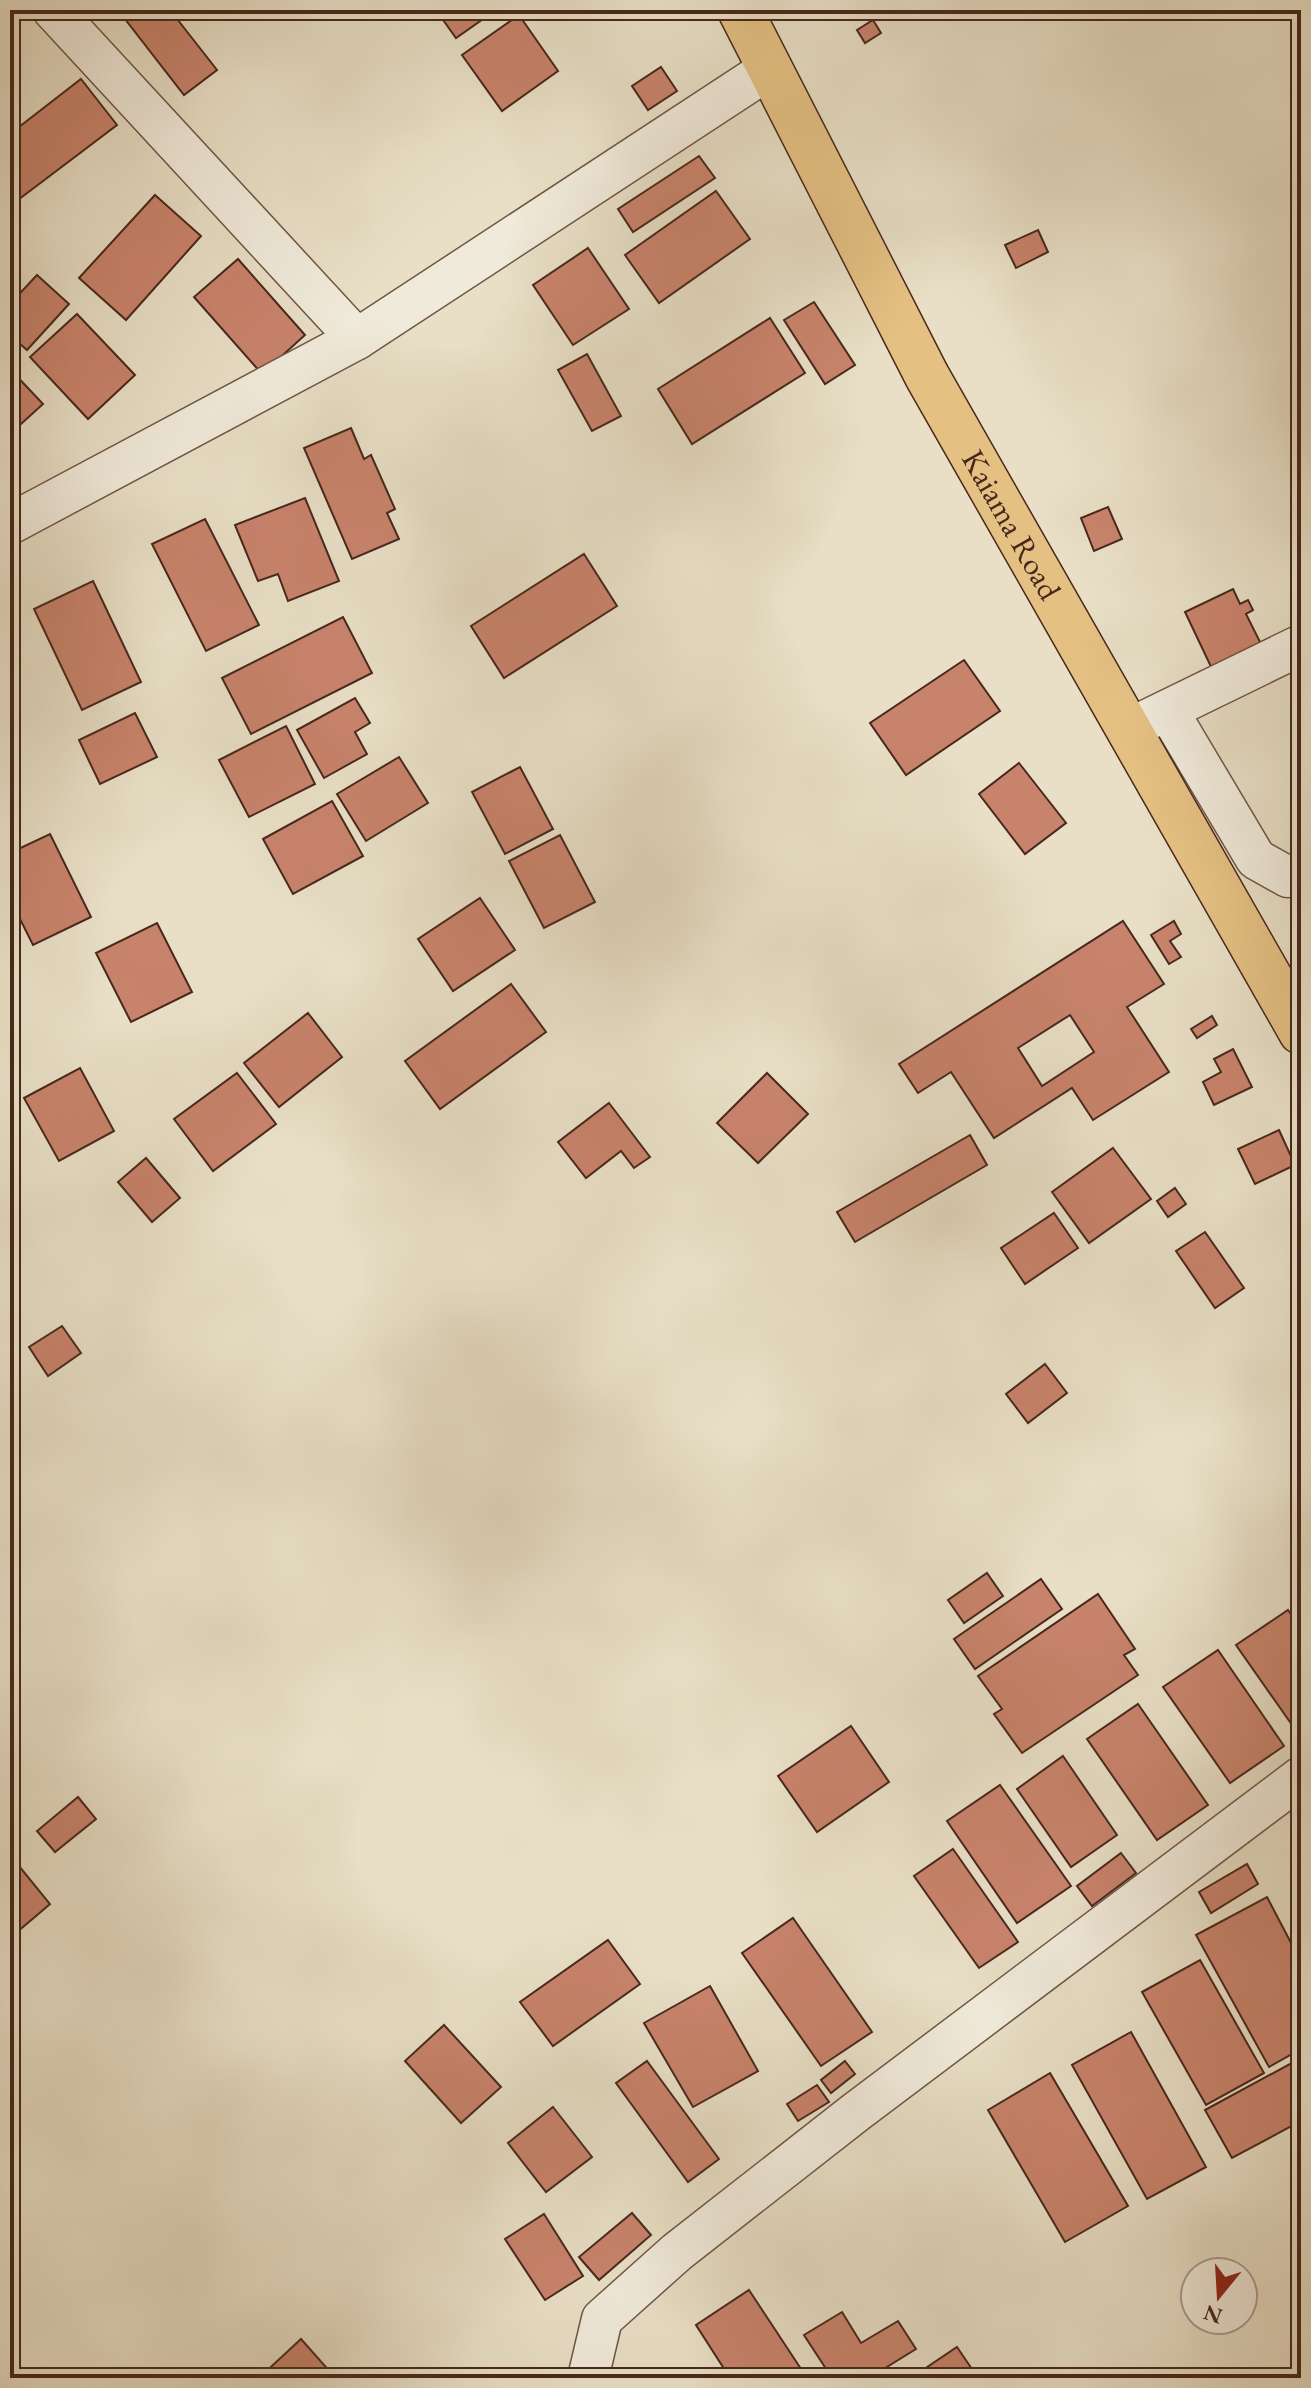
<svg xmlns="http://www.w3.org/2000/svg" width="1311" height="2388" font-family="'EB Garamond',serif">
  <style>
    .building { fill: #c8836c; stroke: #48281c; stroke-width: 2; fill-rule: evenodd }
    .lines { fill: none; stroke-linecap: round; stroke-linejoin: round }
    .street-casing { stroke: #705646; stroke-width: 43 }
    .highway-casing { stroke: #48281c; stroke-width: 47 }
    .street { stroke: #f0eada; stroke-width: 40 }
    .highway { stroke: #e4c083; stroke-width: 44 }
    .labels { text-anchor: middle; stroke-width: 6; stroke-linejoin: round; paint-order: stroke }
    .street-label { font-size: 32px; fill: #48281c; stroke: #f0eada }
  </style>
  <rect width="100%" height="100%" fill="#e8dfc6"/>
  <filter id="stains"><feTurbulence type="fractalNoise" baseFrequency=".0025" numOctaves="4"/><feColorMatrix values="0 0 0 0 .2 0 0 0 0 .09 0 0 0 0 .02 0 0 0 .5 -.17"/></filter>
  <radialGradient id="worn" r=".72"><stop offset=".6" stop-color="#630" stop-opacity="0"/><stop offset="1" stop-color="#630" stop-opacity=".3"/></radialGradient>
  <!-- building -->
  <g class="building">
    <path d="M118,10H170L217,70L184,95Z"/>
    <path d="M436,10H496L456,38Z"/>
    <path d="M519,15L558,71L502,111L462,55Z"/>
    <path d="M873,20L881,33L865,43L857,30Z"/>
    <path d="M661,67L677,91L648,110L632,86Z"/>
    <path d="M81,79L117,125L10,206V134Z"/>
    <path d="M699,156L715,178L633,232L618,209Z"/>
    <path d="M716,191L750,239L659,303L625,255Z"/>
    <path d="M155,195L201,236L126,320L79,278Z"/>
    <path d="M1038,230L1048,252L1016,268L1005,245Z"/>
    <path d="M588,248L629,309L573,345L533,285Z"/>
    <path d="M238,259L305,335L262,374L194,297Z"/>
    <path d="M37,275L69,304L27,350L10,335V304Z"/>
    <path d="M814,302L855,365L825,384L784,320Z"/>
    <path d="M77,314L135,375L88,419L30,357Z"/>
    <path d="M770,318L805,373L692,444L658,389Z"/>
    <path d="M587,354L621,416L592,431L558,370Z"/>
    <path d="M10,369L43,404L10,434Z"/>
    <path d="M351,428L364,459L371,455L395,509L387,513L399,539L352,559L304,448Z"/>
    <path d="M305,498L339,581L288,601L278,574L258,581L235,525Z"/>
    <path d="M1108,507L1122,539L1094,551L1081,518Z"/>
    <path d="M205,519L259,625L206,651L152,544Z"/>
    <path d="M584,554L617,606L504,678L471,626Z"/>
    <path d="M93,581L141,682L82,710L34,609Z"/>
    <path d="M1233,589L1240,604L1248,600L1253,610L1246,614L1263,648L1213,671L1185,612Z"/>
    <path d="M343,617L372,673L251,734L222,678Z"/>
    <path d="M964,660L1000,711L906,775L870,723Z"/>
    <path d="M355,698L370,723L355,732L367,754L324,778L297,730Z"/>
    <path d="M135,713L157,757L100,784L79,740Z"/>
    <path d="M286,726L315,784L249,817L219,760Z"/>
    <path d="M399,757L428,803L366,841L337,794Z"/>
    <path d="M1019,763L1066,823L1025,854L979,794Z"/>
    <path d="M520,767L553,829L505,854L472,792Z"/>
    <path d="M332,801L363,856L293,894L263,839Z"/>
    <path d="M50,834L91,917L33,945L10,899V853Z"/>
    <path d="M560,835L595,902L544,928L509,861Z"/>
    <path d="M480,898L515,950L453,991L418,939Z"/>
    <path d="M1123,921L1164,984L1127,1007L1169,1072L1093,1120L1072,1088L994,1138L951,1072L918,1093L899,1064ZM1070,1015L1094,1052L1042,1086L1018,1048Z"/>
    <path d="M1174,921L1181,934L1170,941L1181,957L1169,964L1151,935Z"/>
    <path d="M157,923L192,992L131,1022L96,953Z"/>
    <path d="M511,984L546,1032L440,1109L405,1061Z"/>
    <path d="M308,1013L342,1057L279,1107L244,1063Z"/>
    <path d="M1212,1016L1217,1025L1197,1038L1191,1029Z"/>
    <path d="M1233,1049L1252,1087L1214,1105L1203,1082L1221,1072L1214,1059Z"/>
    <path d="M80,1068L114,1131L59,1161L24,1098Z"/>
    <path d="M237,1073L276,1124L213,1171L174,1119Z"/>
    <path d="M767,1073L808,1114L758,1163L717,1123Z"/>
    <path d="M609,1103L650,1157L634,1168L621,1151L586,1178L558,1142Z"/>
    <path d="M1279,1130L1295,1165L1255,1184L1238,1149Z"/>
    <path d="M970,1135L987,1165L855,1242L837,1212Z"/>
    <path d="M1113,1148L1151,1199L1089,1243L1052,1192Z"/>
    <path d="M146,1158L180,1198L152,1222L118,1182Z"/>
    <path d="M1175,1188L1186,1204L1168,1217L1157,1201Z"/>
    <path d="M1054,1213L1078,1248L1025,1284L1001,1248Z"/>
    <path d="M1205,1232L1244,1288L1215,1308L1176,1251Z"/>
    <path d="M62,1326L81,1353L48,1376L29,1347Z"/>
    <path d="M1045,1364L1067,1393L1028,1423L1006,1394Z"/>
    <path d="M987,1573L1003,1596L964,1623L948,1600Z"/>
    <path d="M1041,1579L1062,1609L975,1669L954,1639Z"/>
    <path d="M1098,1594L1135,1649L1124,1655L1138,1675L1022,1753L994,1714L1002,1709L978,1676Z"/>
    <path d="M1288,1610L1301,1629L1299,1735L1236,1645Z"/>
    <path d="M1218,1650L1284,1746L1230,1783L1163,1687Z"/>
    <path d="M1138,1704L1208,1805L1157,1840L1087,1739Z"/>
    <path d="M851,1726L889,1782L817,1832L778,1776Z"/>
    <path d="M1063,1756L1117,1835L1071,1867L1017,1789Z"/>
    <path d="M1000,1785L1071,1886L1017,1923L947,1821Z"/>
    <path d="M78,1797L96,1819L55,1852L37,1831Z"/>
    <path d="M953,1849L1018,1942L979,1968L914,1876Z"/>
    <path d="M1121,1853L1136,1873L1092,1906L1077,1886Z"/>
    <path d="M10,1855L50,1904L10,1938Z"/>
    <path d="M1247,1864L1258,1884L1211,1913L1199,1892Z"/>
    <path d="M1267,1897L1301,1962V2049L1269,2067L1196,1935Z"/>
    <path d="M793,1918L872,2032L821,2066L742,1953Z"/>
    <path d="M608,1940L640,1984L553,2046L520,2002Z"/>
    <path d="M1200,1960L1264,2073L1206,2105L1142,1992Z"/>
    <path d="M710,1986L758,2071L693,2107L644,2023Z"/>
    <path d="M444,2025L501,2087L461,2123L405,2061Z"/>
    <path d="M1131,2032L1206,2167L1147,2199L1072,2065Z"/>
    <path d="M1301,2058V2121L1232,2158L1205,2110Z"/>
    <path d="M647,2061L719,2159L688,2182L616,2083Z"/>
    <path d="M845,2061L855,2074L831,2093L821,2080Z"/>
    <path d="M1050,2073L1128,2206L1065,2242L988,2110Z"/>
    <path d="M817,2085L829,2102L798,2121L787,2104Z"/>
    <path d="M553,2107L592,2157L546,2192L508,2143Z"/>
    <path d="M632,2213L651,2235L599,2280L579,2257Z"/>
    <path d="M544,2214L583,2276L545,2300L505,2239Z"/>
    <path d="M749,2290L807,2378H730L696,2325Z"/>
    <path d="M842,2312L861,2343L898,2321L916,2349L869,2378H832L804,2335Z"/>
    <path d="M301,2339L333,2375L329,2378H259Z"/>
    <path d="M957,2347L978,2378H911Z"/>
  </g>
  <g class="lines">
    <defs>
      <g id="street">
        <path d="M53,10L357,339"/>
        <path d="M10,524L357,339L769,69"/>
        <path d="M1168,711L1256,859L1288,877L1301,872"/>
        <path d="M1143,722L1301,645"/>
        <path d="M588,2378L602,2319L677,2252L856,2112L1301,1777"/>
      </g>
      <g id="highway">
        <path id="s1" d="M740,10L927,376L1301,1032"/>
      </g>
    </defs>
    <!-- street casing -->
    <use href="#street" class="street-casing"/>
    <!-- highway casing -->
    <use href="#highway" class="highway-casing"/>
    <!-- street -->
    <use href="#street" class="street"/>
    <!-- highway -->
    <use href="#highway" class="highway"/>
  </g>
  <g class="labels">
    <!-- street labels -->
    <g class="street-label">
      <text dy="11" stroke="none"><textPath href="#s1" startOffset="582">Kaiama Road</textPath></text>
    </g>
  </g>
  <!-- margin -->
  <rect width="1311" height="2388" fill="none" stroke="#e8dfc6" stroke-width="40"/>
  <rect x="12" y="12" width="1287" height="2364" fill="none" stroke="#48281c" stroke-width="4"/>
  <rect x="20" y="20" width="1271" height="2348" fill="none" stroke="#48281c" stroke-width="2"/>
  <!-- north arrow -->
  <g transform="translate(1219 2296) rotate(198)"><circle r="38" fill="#f0eada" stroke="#ad9c8e" stroke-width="2"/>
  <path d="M0-6L14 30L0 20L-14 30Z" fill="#8f2418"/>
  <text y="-12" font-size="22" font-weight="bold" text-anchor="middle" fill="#48281c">N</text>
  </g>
  <rect width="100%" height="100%" filter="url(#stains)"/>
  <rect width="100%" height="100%" fill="url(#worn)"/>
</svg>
